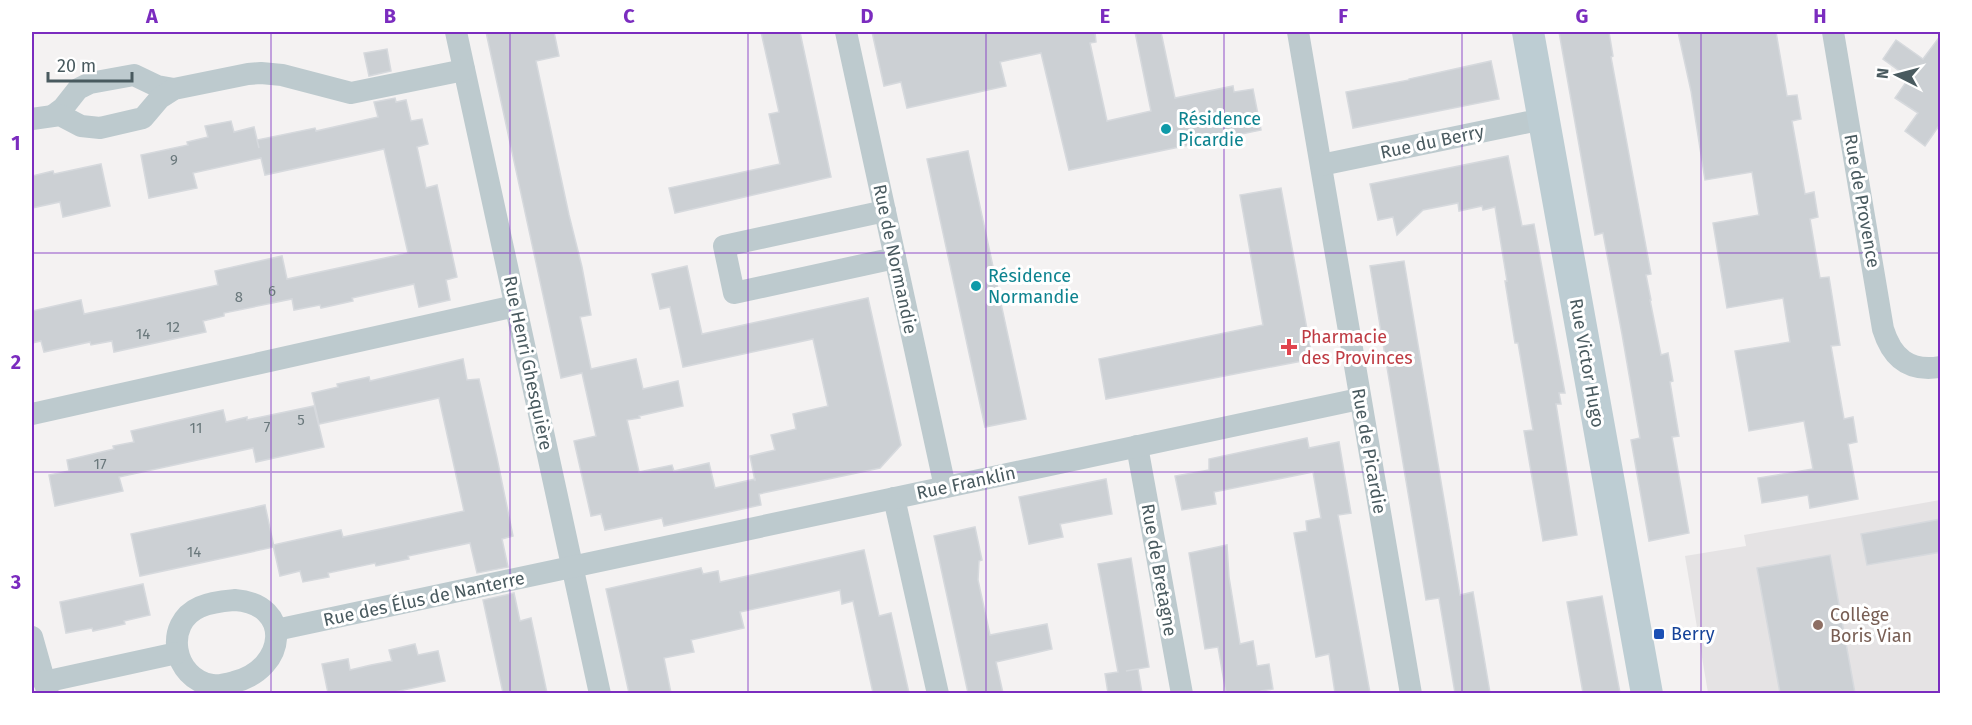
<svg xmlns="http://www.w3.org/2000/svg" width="1972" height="725" font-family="'Fira Sans',sans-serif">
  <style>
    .education { fill: #e5e3e4 }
    .building { fill: #ccd0d4; stroke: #d6d9dd; stroke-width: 1.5 }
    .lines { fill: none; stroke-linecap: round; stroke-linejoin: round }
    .street { stroke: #bdcace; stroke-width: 22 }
    .secondary { stroke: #bdcdd3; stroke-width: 32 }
    .grid { fill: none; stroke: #7b2cbf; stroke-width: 1.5; stroke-opacity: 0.55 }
    .culture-dot { fill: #0f9aa8; stroke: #fff; stroke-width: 2 }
    .health-dot { fill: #e0444e; stroke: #fff; stroke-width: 2 }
    .education-dot { fill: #8d6e63; stroke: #fff; stroke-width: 2 }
    .transit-dot { fill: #1a4fb4; stroke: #fff; stroke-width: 2 }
    .labels { text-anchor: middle; stroke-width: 6; stroke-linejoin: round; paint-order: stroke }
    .number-label { font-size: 15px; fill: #6a787c }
    .culture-label { font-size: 18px; fill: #0d838f; stroke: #fff; text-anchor: start }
    .street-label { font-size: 18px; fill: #495a5f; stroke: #fff }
    .health-label { font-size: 18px; fill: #be3a42; stroke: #fff; text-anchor: start }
    .education-label { font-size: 18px; fill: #785e54; stroke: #fff; text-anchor: start }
    .transit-label { font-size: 18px; fill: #164399; stroke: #fff; text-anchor: start }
    .neatline { fill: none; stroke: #7b2cbf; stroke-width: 2 }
    .grid-label { font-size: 20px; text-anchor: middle; font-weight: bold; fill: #7b2cbf }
  </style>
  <rect width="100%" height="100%" fill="#f4f2f2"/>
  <!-- education -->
  <path class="education" d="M1940,500V693H1708L1685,556L1746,546L1744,535Z"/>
  <!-- building -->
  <g class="building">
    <path d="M486,32H554L559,56L536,61L569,215L582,267L591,315L580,317L591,369L636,359L643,389L678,381L683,406L639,416L640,418L627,420L639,472L672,465L674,471L709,463L715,488L755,479V481L750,456L775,450L771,435L796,429L793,414L828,406L813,339L683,367L670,307L660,309L652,274L687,266L702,334L868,298L901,445L880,468L759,494L761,505L664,526L662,518L605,530L601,514L591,516L574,441L596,436L582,373L561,378Z"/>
    <path d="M761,32H800L831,177L675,213L669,188L780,164L769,114L779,112Z"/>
    <path d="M872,32H1095L1096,42L1090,43L1107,121L1151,111L1135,32H1161L1175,98L1233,86L1234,92L1253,89L1261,130L1069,170L1041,53L1000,62L1006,86L907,108L901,82L884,86Z"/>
    <path d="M1559,32H1609L1613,56L1611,57L1651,274L1646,275L1651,300H1650L1661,355L1668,353L1673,381L1670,382L1679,436L1672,437L1689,533L1649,541L1631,440L1640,438L1622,334L1603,233L1595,235Z"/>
    <path d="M1678,32H1776L1787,96L1797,95L1801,119L1792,121L1805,194L1814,192L1818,217L1810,219L1820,278L1829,277L1840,345L1831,346L1844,419L1853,417L1857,442L1848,444L1858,499L1810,508L1808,495L1762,503L1758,478L1813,469L1804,421L1749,431L1735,351L1790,342L1783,298L1727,308L1713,223L1759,215L1752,172L1705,180L1691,91Z"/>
    <path d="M1941,35V129L1938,127L1925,146L1905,131L1918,113L1895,98L1909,78L1883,59L1896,40L1923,59Z"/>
    <path d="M387,49L391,71L369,76L364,53Z"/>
    <path d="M1491,61L1499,99L1353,128L1346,92L1409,80V79Z"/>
    <path d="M395,98L396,102L406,100L411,121L422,119L428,144L417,147L426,188L437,185L457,277L446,280L450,300L419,307L414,284L352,298L353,301L321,308L320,305L294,310L292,299L224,313V316L203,321L206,332L114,352L112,341L91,345L90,342L44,352L41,341L32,343V311L81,300L84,314L118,307L218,285L215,271L282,256L287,279L408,253L384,149L265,175L261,158L193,173L197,188L149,198L141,155L188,145L187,142L208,137L205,126L231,121L234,132L254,127L259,148L257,140L315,128L316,131L378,117L374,102Z"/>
    <path d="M968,151L1026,419L985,427L927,159Z"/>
    <path d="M1508,156L1522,226L1534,224L1565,393H1559L1561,404H1556L1577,535L1543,541L1524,431L1533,430L1518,343H1515L1509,306L1505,281H1507L1495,207L1483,210L1482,206L1459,211L1458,203L1423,210L1397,235L1393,217L1378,220L1370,184Z"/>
    <path d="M101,164L110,206L63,217L60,202L32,208V176L53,171L54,174Z"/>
    <path d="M1281,188L1311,351L1302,361L1106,399L1099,359L1263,325L1240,195Z"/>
    <path d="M1404,261L1460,595L1473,592L1490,693H1455L1439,598L1426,600L1370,266Z"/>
    <path d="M463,359L467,380L479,379L497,458L513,536L502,539L508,567L477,573L470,543L408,556L409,559L376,566L375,563L328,573L329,577L303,582L300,571L280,576L273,545L341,530L343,537L464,511L439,398L319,424L312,393L338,387L337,384L369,377L370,381Z"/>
    <path d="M314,406L324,447L256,462L253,448L119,477L123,491L55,506L49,475L69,471L67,460L114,449L113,446L134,442L131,431L223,410L226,422L247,417V420Z"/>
    <path d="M1307,438L1309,448L1339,442L1351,513L1338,515L1370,693H1335L1329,654L1316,657L1294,533L1307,531L1306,521L1321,518L1313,472L1214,492L1216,504L1182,510L1175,476L1209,470V459Z"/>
    <path d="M1106,479L1112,514L1060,524L1063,537L1029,544L1019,497Z"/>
    <path d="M265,505L274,547L140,576L131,534Z"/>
    <path d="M1941,519V552L1867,565L1861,534Z"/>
    <path d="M975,527L982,560L979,561L978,580L990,635L1047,624L1052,649L996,662L1003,693H968L934,536Z"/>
    <path d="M1227,545L1229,577L1240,644L1253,641L1257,666L1269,664L1273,689L1261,691V693H1226L1218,647L1205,649L1189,553Z"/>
    <path d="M864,550L879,616L891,613L909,693H873L853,601L842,604L840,590L740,612L744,628L691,640L694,652L664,658L671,693H629L606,589L701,568L703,574L718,571L720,582Z"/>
    <path d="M1830,555L1855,693H1780L1757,568Z"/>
    <path d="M1131,558L1149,667L1126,671L1138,669L1142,693H1108L1105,674L1118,672L1098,564Z"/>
    <path d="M143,584L150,615L124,621L125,624L93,631L92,628L66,633L60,602Z"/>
    <path d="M514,593L520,621L531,618L547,693H503L483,600Z"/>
    <path d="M1602,596L1620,693H1583L1567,602Z"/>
    <path d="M415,644L418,655L438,651L445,681L390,693H328L322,664L348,659L350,670L371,665L392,661L389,650Z"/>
  </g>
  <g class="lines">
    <!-- street -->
    <g class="street">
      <path d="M456,32L600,694"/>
      <path d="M846,32L945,487"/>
      <path d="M1298,32L1411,694"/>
      <path d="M1833,32L1883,329C1892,358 1909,372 1940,367"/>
      <path d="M55,114L63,108L78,89L90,83L134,75L157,86L174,89"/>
      <path d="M32,119L60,115L81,126L100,128L143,118L160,98L174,89L248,74L261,73L282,75L351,93L464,70"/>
      <path d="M1321,165L1543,119"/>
      <path d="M885,211L724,246L734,293L895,258"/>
      <path d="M32,414L515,306"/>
      <path d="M1137,446L1182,694"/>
      <path d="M894,498L938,694"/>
      <path d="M235,600C293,604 287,669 234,682C227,684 219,686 212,685C173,679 163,623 200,607C211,602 224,601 235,600Z"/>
      <path d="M276,630L1359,399"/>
      <path d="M32,637L48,694"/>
      <path d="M44,682L177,653"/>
    </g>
    <!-- secondary -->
    <path class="secondary" d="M1528,32L1647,694"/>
  </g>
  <!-- grid -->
  <path class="grid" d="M271,32V694M510,32V694M748,32V694M986,32V694M1224,32V694M1462,32V694M1701,32V694M32,253H1940M32,472H1940"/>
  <!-- markers -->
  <g class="culture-dot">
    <circle cx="1166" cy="129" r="6"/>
    <circle cx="976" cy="286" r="6"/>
  </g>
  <path class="health-dot" d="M1286 338h6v6h6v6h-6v6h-6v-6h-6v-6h6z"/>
  <circle class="education-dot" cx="1818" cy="625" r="6"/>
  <rect class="transit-dot" x="1653" y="628" width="12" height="12" rx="3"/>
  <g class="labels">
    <!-- number labels -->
    <g class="number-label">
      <text x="174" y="165">9</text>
      <text x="272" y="296">6</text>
      <text x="239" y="302">8</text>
      <text x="173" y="332">12</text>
      <text x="143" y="339">14</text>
      <text x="301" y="425">5</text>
      <text x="267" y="432">7</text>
      <text x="196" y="433">11</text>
      <text x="100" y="469">17</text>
      <text x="194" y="557">14</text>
    </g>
    <!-- culture labels -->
    <g class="culture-label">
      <text x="1178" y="125">Résidence<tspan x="1178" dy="21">Picardie</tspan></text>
      <text x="988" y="282">Résidence<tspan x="988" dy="21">Normandie</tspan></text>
    </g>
    <!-- street labels -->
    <g class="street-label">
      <text transform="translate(1432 142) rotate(-12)" y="6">Rue du Berry</text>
      <text transform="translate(1862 201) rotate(80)" y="6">Rue de Provence</text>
      <text transform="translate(895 259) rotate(78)" y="6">Rue de Normandie</text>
      <text transform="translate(528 363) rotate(78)" y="6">Rue Henri Ghesquière</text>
      <text transform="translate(1587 363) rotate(80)" y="6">Rue Victor Hugo</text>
      <text transform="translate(1369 451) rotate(80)" y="6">Rue de Picardie</text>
      <text transform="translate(966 483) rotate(-12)" y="6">Rue Franklin</text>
      <text transform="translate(1159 570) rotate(80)" y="6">Rue de Bretagne</text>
      <text transform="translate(424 599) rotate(-12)" y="6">Rue des Élus de Nanterre</text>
    </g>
    <!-- health labels -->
    <g class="health-label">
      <text x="1301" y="343">Pharmacie<tspan x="1301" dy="21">des Provinces</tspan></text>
    </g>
    <!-- education labels -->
    <g class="education-label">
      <text x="1830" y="621">Collège<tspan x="1830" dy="21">Boris Vian</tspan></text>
    </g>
    <!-- transit labels -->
    <g class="transit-label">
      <text x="1671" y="640">Berry</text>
    </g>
  </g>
  <!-- border -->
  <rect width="1972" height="725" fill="none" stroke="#ffffff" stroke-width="66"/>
  <!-- north arrow -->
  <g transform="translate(1897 75) rotate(276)" stroke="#ffffff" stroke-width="4.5" paint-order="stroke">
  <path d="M0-4.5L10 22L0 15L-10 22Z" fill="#495a5f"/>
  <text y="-9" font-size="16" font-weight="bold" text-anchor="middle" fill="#495a5f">N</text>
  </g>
  <!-- scale -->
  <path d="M48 72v9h84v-9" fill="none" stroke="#495a5f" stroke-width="3"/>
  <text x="57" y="72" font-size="18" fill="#495a5f" stroke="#ffffff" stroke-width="4.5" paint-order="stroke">20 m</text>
  <rect x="33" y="33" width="1906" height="659" class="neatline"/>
  <g class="grid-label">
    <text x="152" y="23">A</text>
    <text x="390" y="23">B</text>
    <text x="629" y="23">C</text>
    <text x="867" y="23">D</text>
    <text x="1105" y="23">E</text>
    <text x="1343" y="23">F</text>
    <text x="1582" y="23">G</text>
    <text x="1820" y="23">H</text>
    <text x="16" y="150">1</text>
    <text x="16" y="369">2</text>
    <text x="16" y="589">3</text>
  </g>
</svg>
